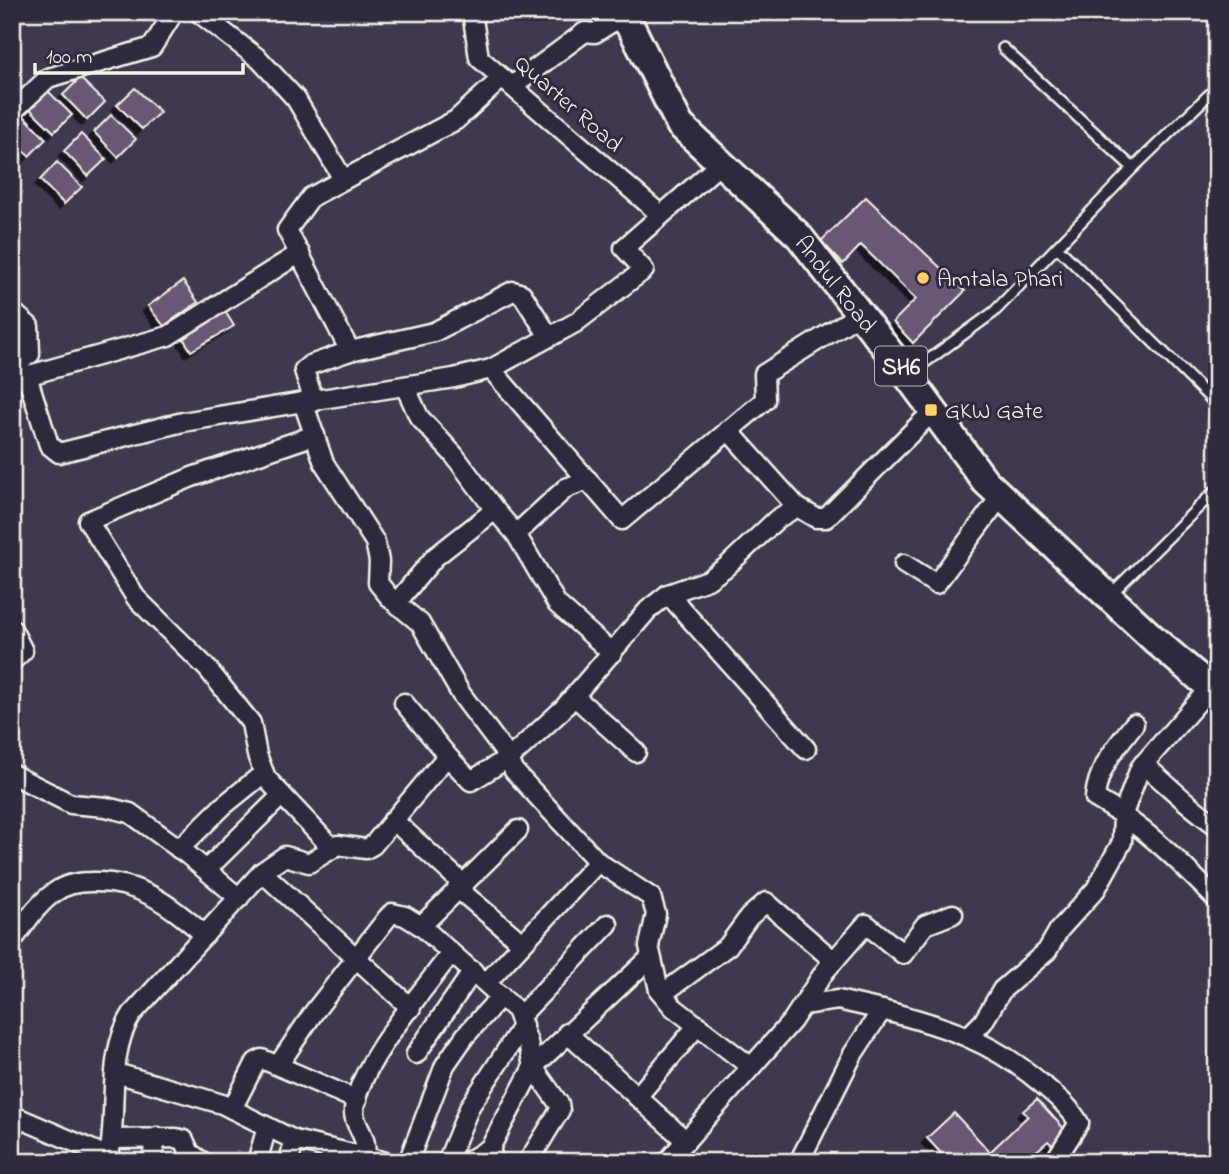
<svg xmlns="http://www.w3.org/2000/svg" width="1229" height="1174" font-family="'Indie Flower',sans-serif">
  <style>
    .building { fill: #675975; stroke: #f4f1e8; stroke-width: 2; filter: url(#shadow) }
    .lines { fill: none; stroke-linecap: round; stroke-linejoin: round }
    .service-casing { stroke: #f4f1e8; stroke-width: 14 }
    .minor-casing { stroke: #f4f1e8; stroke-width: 23 }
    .primary-casing { stroke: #f4f1e8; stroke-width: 32 }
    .service { stroke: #2f2a3d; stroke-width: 9 }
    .minor { stroke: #2f2a3d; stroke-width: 18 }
    .primary { stroke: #2f2a3d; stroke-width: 26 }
    .poi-dot { fill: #ffd166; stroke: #2f2a3d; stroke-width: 2.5 }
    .labels { text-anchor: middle; stroke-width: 6; stroke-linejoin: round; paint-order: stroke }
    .shield { fill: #2f2a3d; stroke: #b9b5b5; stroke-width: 2 }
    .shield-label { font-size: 23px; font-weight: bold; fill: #f4f1e8 }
    .street-label { font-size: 24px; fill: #f4f1e8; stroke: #2f2a3d }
    .poi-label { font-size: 24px; fill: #f4f1e8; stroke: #2f2a3d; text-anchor: start }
  </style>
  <defs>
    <filter id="shadow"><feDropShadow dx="-5.5" dy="5.5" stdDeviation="0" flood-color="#0009"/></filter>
  </defs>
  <rect width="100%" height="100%" fill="#40384e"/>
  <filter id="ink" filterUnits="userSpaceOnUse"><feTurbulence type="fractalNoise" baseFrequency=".0143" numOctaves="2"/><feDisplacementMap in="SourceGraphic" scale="14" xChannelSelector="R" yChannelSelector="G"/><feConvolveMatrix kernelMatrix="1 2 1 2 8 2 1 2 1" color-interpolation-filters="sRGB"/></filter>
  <g filter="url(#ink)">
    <!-- building -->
    <g class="building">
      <path d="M80,78L105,102L87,120L63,95Z"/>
      <path d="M135,88L160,112L142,129L117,105Z"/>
      <path d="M47,90L72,115L54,132L29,108Z"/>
      <path d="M22,114L46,139L29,156L12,140V124Z"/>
      <path d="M111,115L136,139L118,157L94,132Z"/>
      <path d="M81,134L106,159L88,176L64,151Z"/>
      <path d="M57,162L82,187L64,204L40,180Z"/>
      <path d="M866,197L965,291L913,343L893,322L916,299L861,245L843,264L821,241Z"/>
      <path d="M183,281L198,302L164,326L148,306Z"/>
      <path d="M223,308L234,326L191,351L180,333Z"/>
      <path d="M1037,1099L1068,1133L1053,1146L1048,1141L1033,1154L1038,1160L1036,1162H949L927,1138L954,1113L990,1152L1028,1116L1023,1111Z"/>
    </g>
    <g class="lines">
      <defs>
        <g id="service">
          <path d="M1003,48L1133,168"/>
          <path d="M1057,247L1217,405"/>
          <path d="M909,374L994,312L1133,168L1217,87"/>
          <path d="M1111,594L1217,489"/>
        </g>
        <g id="minor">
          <path d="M198,12L259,59L296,99L343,179"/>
          <path d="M472,12L479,58L661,215"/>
          <path d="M512,86L585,32L595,33L622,16"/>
          <path d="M12,112L48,78L152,47L174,12"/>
          <path d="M721,163L624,248L644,270L575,323L491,369L622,520L765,400L764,374L860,314"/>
          <path d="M12,311L29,326L30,354L12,366"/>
          <path d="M350,351L434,332L513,291L522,294L548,335"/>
          <path d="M491,369L454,378L303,402L324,463L375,542L379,561L378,583L391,599L420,623L461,694L509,758L514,771L598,862L651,897L656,914L649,946L659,990L673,1007L751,1067"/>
          <path d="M27,376L49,445L59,453L183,422L303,402"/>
          <path d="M12,380L168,336L300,253"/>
          <path d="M314,402L304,370L310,365L350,351L287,230L311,197L456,120L502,78"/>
          <path d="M728,430L797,507"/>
          <path d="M315,435L192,477L88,521L136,598L207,668L251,723L257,755L266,778L331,847"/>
          <path d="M495,510L516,534L566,488L588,480"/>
          <path d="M516,534L557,604L612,653"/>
          <path d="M904,564L936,584L1001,496"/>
          <path d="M668,594L806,749"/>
          <path d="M396,603L435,557L495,510L454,455L419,417L405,386"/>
          <path d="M12,629L23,651L12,661"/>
          <path d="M574,696L636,752"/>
          <path d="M404,703L450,759"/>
          <path d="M1134,724C1116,747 1097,769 1095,798C1143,825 1179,861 1217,900"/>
          <path d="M1143,764C1167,784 1187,805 1213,823"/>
          <path d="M12,774L71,804L106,807L130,813L188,855L239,898"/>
          <path d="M393,820L462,883"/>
          <path d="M179,849L223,806L264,773"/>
          <path d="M206,870L282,795"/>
          <path d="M262,872L411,1008"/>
          <path d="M457,888L522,943"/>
          <path d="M421,926L518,830"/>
          <path d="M12,941C25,924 37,904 55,892C66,884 78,882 91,882C140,880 169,905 205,935"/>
          <path d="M486,983L598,862"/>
          <path d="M659,990L669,989L728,946L749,917L766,902L834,961"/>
          <path d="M882,1010C945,1026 992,1041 1042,1084C1056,1096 1069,1106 1079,1123L1054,1162"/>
          <path d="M519,1017L608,924"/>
          <path d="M567,1033L686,1141"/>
          <path d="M970,1035L983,1022L1002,990L1047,951L1059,930L1096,889L1122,842L1123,814L1140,768L1210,688"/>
          <path d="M416,1054L473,971"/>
          <path d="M279,1064L314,1012L388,917L392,913L405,916L421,926L516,1010L528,1042L533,1067L490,1148L494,1162"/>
          <path d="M116,1073L222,1104L294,1140L386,1162"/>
          <path d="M637,1097L698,1025"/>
          <path d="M232,1109L256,1062L262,1059L357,1100"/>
          <path d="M12,1115L109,1157"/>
          <path d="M114,1139L176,1138L184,1140L190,1153L203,1162"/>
          <path d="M108,1162C119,1114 105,1056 132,1014L262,872L285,856L309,863L338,845L366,849L373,845L443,761L450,759L471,781L513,755L562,710L648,610L668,594L708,580L726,567L777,519L797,507L816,518H826L933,411"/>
          <path d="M151,1162L157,1137"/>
          <path d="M257,1162L267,1127"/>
          <path d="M289,1162L294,1140"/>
          <path d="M364,1162C371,1135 353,1128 354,1110C357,1066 425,989 451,953"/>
          <path d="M408,1162L445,1065L465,1036L501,996"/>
          <path d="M447,1162L470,1106L523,1025"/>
          <path d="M467,1162L490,1148"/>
          <path d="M528,1162L560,1110L559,1104L533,1067L651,957"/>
          <path d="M667,1162L792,1021L825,971L866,924L903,954L925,925L953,914"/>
          <path d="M799,1162L853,1054L882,1010L838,1000L803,1005"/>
        </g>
        <g id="primary">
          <path id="s1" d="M619,12L632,29L680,125L799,236L901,367L985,481L1157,642L1217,693"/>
        </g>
      </defs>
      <!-- service casing -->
      <use href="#service" class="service-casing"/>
      <!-- minor casing -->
      <use href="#minor" class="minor-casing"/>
      <!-- primary casing -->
      <use href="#primary" class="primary-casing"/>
      <!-- service -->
      <use href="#service" class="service"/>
      <!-- minor -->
      <use href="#minor" class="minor"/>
      <!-- primary -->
      <use href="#primary" class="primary"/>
    </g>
  </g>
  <!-- markers -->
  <g class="poi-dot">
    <circle cx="923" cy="278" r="7"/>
    <rect x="924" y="403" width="14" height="14" rx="3.5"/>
  </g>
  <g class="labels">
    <!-- shield labels -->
    <rect class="shield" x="875" y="346.5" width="52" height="39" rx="5"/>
    <g class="shield-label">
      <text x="901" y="374">SH6</text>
    </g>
    <!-- street labels -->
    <g class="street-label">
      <text transform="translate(569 103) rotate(41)" y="8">Quarter Road</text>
      <text dy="8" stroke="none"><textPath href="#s1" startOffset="352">Andul Road</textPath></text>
    </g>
    <!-- poi labels -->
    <g class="poi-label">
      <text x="937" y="286">Amtala Phari</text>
      <text x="945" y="418">GKW Gate</text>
    </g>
  </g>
  <!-- margin -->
  <rect width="1229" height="1174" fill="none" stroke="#2f2a3d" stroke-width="42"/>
  <rect x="21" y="21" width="1187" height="1132" fill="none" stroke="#f4f1e8" stroke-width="2.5" filter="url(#ink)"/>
  <!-- scale -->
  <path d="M35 63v10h208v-10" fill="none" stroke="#f4f1e8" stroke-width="3.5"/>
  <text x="46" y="63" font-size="21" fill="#f4f1e8" stroke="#2f2a3d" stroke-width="5" paint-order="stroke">100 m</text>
</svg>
